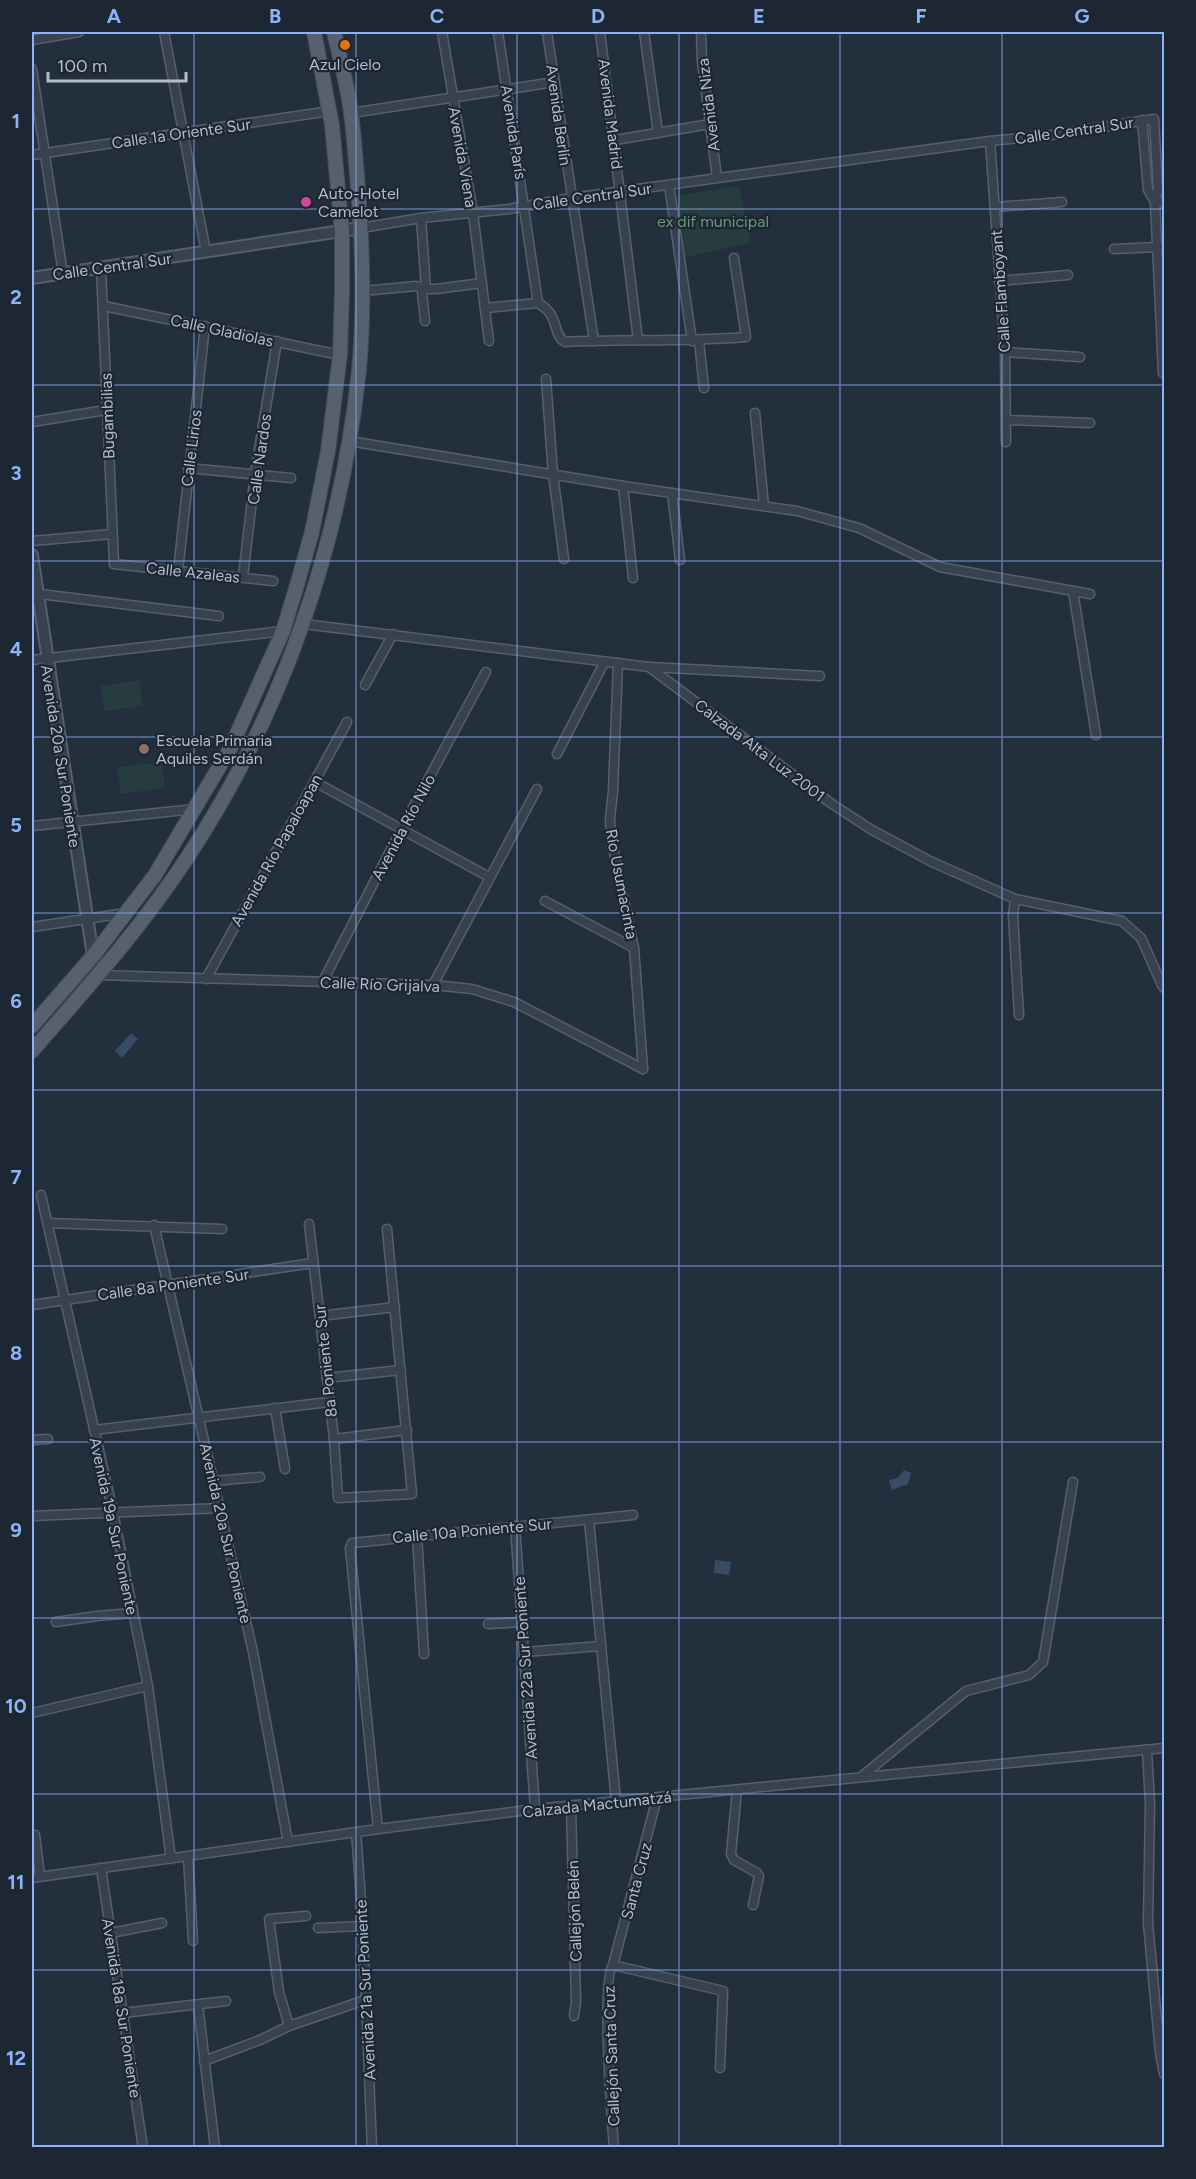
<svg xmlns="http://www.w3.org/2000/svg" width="1196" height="2179" font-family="Figtree,sans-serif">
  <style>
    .green { fill: #263c3f }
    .water { fill: #394c67 }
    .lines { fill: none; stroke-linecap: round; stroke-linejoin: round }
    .minor-casing { stroke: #565f6c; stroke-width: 11 }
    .tertiary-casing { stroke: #565f6c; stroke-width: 14 }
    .primary-casing { stroke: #414a57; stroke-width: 16 }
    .minor { stroke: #38414e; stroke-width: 8 }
    .tertiary { stroke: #38414e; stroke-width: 10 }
    .primary { stroke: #56606e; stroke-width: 14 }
    .grid { fill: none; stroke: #8ab4f8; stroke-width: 1.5; stroke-opacity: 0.55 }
    .food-dot { fill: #e8710a; stroke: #1d2633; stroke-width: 2 }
    .hotel-dot { fill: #d1479c; stroke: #1d2633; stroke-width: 2 }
    .education-dot { fill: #8d6e63; stroke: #1d2633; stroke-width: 2 }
    .labels { text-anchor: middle; stroke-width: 4.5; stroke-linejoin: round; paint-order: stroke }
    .poi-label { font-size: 16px; fill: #b4bcc9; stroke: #1d2633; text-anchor: start }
    .street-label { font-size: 16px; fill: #b4bcc9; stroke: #1d2633 }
    .park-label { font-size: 16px; fill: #6b9a76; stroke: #1d2633 }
    .neatline { fill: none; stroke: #8ab4f8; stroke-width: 2 }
    .grid-label { font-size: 20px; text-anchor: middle; font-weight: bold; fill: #8ab4f8 }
  </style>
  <rect width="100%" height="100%" fill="#242f3e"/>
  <!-- green -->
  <g class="green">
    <path d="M739,186L751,243L685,257L677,196Z"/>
    <path d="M139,680L143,706L104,711L101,686Z"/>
    <path d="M162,762L165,788L121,794L117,767Z"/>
  </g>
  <!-- water -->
  <g class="water">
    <path d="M131,1033L138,1039L122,1058L115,1051Z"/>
    <path d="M904,1470L911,1473L908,1484L892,1490L889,1480L898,1478Z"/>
    <path d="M715,1560L731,1562L729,1575L714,1573Z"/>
  </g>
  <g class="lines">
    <defs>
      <g id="minor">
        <path d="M164,32L206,252"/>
        <path d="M442,32L473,213L489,341"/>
        <path d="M498,32L538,303"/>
        <path d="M547,32L594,341"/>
        <path d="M600,32L638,340"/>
        <path d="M644,32L658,133"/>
        <path d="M701,32L702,62L717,178"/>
        <path d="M32,40L79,32"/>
        <path d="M32,69L63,274"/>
        <path d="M351,113L555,82"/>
        <path d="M1142,120L1148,190L1155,202"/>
        <path d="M615,140L710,124"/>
        <path d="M990,141L1005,352L1006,442"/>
        <path d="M32,155L330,111"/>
        <path d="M669,185L692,341"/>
        <path d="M1155,202H1164"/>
        <path d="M995,207L1062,202"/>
        <path d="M421,218L426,289"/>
        <path d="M361,228L421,218L509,209L571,198L990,141L1051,135L1154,119L1158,190L1155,202L1163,373"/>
        <path d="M1114,249L1158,247"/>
        <path d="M101,268L114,564L273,581"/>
        <path d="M999,281L1068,275"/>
        <path d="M363,291L416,286L426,289H436L482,283"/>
        <path d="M538,303C544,307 549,310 552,317C557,326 556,337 565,342C625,339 685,342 746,337L734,258"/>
        <path d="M104,306L340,355"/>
        <path d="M485,308L538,303"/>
        <path d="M425,321L422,292L426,289"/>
        <path d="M699,341L704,388"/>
        <path d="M1005,352L1080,357"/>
        <path d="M546,379L553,474L564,559"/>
        <path d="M755,413L764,506"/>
        <path d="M1007,420L1090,423"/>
        <path d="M32,422L106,410"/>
        <path d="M349,441L623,486L797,511L859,528L940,567L1090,594"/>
        <path d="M188,468L291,478"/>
        <path d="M623,486L633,578"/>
        <path d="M672,493L680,560"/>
        <path d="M32,541L112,534"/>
        <path d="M178,571L205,326"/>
        <path d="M243,577L255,474L277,341"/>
        <path d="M1073,591L1096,735"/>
        <path d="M32,593L219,616"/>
        <path d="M304,624L649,667L832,804L872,830L930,861L1015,899L1122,921L1141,938L1162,985L1164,988"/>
        <path d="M32,660L283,631"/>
        <path d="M618,663L613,791L610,819L611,838L634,948L643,1069"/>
        <path d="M650,667L820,676"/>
        <path d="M365,685L393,634"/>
        <path d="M557,754L604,663"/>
        <path d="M315,782L489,877"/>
        <path d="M32,826L195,809"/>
        <path d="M1015,899L1013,916L1019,1015"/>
        <path d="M545,901L634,948"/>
        <path d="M32,927L126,913"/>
        <path d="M98,975L433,985L472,989L514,1002L643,1069"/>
        <path d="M206,979L347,722"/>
        <path d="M322,983L402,828L486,672"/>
        <path d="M433,985L537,789"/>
        <path d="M41,1195L113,1512L148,1686L171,1859"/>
        <path d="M48,1223L222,1229"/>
        <path d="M309,1224L334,1439L338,1498L412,1494L387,1229"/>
        <path d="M154,1225L253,1652L288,1842"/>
        <path d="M32,1305L313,1263"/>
        <path d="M320,1316L395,1307"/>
        <path d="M327,1378L401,1370"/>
        <path d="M275,1408L285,1469"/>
        <path d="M94,1430L329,1402"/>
        <path d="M334,1439L407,1430"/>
        <path d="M32,1440L48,1439"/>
        <path d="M214,1481L260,1477"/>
        <path d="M32,1516L221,1508"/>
        <path d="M589,1520L616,1801"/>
        <path d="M515,1526L535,1809"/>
        <path d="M417,1535L424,1654"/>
        <path d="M56,1622L97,1616L133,1613"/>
        <path d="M488,1624L521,1622"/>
        <path d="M525,1652L601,1646"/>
        <path d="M32,1713L148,1686"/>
        <path d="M1147,1750L1150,1804L1148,1923L1160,2053L1164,2074"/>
        <path d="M861,1777L966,1691L1029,1675L1043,1662L1073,1482"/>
        <path d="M737,1790L731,1854L734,1860L757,1873L759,1876L753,1905"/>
        <path d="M571,1806L576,2002L574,2016"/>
        <path d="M378,1829L350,1548L352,1543L633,1515"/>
        <path d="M356,1832L363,1926L372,2148"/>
        <path d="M35,1835L40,1876"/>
        <path d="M188,1857L193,1941"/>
        <path d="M101,1868L143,2148"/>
        <path d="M32,1878L378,1829L535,1809L1164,1748"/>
        <path d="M318,1928L363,1926"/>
        <path d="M111,1933L162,1923"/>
        <path d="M613,1965L723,1991L720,2068"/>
        <path d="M198,2005L215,2148"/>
        <path d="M123,2013L226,2001"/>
        <path d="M289,2026L279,1992L269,1919L306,1916"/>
        <path d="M204,2061L260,2040L289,2026L365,2000"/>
        <path d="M614,2148C612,2122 601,1979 613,1965L657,1798"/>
      </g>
      <g id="tertiary">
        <path d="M32,278L361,228"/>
        <path d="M32,555L93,956"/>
      </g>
      <g id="primary">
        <path d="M32,1026L93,956L155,875L231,747L283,631L297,585L312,532L328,451L340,355L342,292V232L332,125L314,32"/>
        <path d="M32,1051C87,988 143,926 189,855C284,710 341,542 359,370C365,305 362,240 357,175C355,154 354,134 351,114C348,86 340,59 334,32"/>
      </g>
    </defs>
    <!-- minor casing -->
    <use href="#minor" class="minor-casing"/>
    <!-- tertiary casing -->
    <use href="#tertiary" class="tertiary-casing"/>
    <!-- primary casing -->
    <use href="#primary" class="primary-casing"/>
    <!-- minor -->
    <use href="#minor" class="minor"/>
    <!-- tertiary -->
    <use href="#tertiary" class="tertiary"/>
    <!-- primary -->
    <use href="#primary" class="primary"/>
  </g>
  <!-- grid -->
  <path class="grid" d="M194,32V2148M356,32V2148M517,32V2148M679,32V2148M840,32V2148M1002,32V2148M32,209H1164M32,385H1164M32,561H1164M32,737H1164M32,913H1164M32,1090H1164M32,1266H1164M32,1442H1164M32,1618H1164M32,1794H1164M32,1970H1164"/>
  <!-- markers -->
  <circle class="food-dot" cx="345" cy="45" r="6"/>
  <circle class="hotel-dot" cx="306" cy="202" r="6"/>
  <circle class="education-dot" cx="144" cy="749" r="6"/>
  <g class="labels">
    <!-- poi labels -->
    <g class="poi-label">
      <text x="345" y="70" text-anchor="middle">Azul Cielo</text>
      <text x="318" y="199">Auto-Hotel<tspan x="318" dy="18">Camelot</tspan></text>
      <text x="156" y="746">Escuela Primaria<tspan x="156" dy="18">Aquiles Serdán</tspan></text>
    </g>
    <!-- street labels -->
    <g class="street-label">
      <text transform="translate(708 105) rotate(-97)" y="6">Avenida Niza</text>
      <text transform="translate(611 114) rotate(83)" y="6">Avenida Madrid</text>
      <text transform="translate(559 115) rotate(82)" y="6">Avenida Berlín</text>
      <text transform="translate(1074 130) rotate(-8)" y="6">Calle Central Sur</text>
      <text transform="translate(514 132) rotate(81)" y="6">Avenida París</text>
      <text transform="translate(181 133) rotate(-8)" y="6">Calle 1a Oriente Sur</text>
      <text transform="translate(463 157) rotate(80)" y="6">Avenida Viena</text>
      <text transform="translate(592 196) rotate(-8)" y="6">Calle Central Sur</text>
      <text transform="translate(112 266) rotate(-8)" y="6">Calle Central Sur</text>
      <text transform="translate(1000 291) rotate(-94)" y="6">Calle Flamboyant</text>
      <text transform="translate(222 330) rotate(12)" y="6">Calle Gladiolas</text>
      <text transform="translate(107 416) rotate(-92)" y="6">Bugambilias</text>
      <text transform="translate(191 448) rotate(-83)" y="6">Calle Lirios</text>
      <text transform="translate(259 459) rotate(-82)" y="6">Calle Nardos</text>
      <text transform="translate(193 572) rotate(6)" y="6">Calle Azaleas</text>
      <text transform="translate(760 750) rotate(37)" y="6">Calzada Alta Luz 2001</text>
      <text transform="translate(61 756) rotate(81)" y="6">Avenida 20a Sur Poniente</text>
      <text transform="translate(403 827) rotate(-62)" y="6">Avenida Río Nilo</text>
      <text transform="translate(276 850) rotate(-61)" y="6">Avenida Río Papaloapan</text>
      <text transform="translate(622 884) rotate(79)" y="6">Río Usumacinta</text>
      <text transform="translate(380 984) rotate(2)" y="6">Calle Río Grijalva</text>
      <text transform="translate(173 1284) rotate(-8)" y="6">Calle 8a Poniente Sur</text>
      <text transform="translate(325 1361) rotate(-96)" y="6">8a Poniente Sur</text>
      <text transform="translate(114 1526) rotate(78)" y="6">Avenida 19a Sur Poniente</text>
      <text transform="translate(472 1530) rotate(-5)" y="6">Calle 10a Poniente Sur</text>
      <text transform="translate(226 1533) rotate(77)" y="6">Avenida 20a Sur Poniente</text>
      <text transform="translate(525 1668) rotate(-94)" y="6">Avenida 22a Sur Poniente</text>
      <text transform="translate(597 1804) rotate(-6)" y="6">Calzada Mactumatzá</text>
      <text transform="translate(636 1881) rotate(-75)" y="6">Santa Cruz</text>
      <text transform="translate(574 1911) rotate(-92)" y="6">Callejón Belén</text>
      <text transform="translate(365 1990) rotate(-93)" y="6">Avenida 21a Sur Poniente</text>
      <text transform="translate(122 2008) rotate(81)" y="6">Avenida 18a Sur Poniente</text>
      <text transform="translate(611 2056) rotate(-92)" y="6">Callejón Santa Cruz</text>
    </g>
    <!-- park labels -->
    <g class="park-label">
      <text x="713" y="227">ex dif municipal</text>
    </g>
  </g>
  <!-- border -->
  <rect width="1196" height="2179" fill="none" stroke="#1d2633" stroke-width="66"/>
  <!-- scale -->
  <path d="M48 72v9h138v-9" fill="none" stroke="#b4bcc9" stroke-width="3"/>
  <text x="57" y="72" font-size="18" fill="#b4bcc9" stroke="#1d2633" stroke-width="4.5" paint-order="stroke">100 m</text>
  <rect x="33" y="33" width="1130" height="2113" class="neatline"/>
  <g class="grid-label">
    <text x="114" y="23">A</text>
    <text x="275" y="23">B</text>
    <text x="437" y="23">C</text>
    <text x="598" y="23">D</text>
    <text x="759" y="23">E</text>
    <text x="921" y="23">F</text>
    <text x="1082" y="23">G</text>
    <text x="16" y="128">1</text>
    <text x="16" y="304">2</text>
    <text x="16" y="480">3</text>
    <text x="16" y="656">4</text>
    <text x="16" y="832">5</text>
    <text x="16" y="1008">6</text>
    <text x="16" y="1184">7</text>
    <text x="16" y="1360">8</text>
    <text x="16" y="1537">9</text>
    <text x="16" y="1713">10</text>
    <text x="16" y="1889">11</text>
    <text x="16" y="2065">12</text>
  </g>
</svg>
